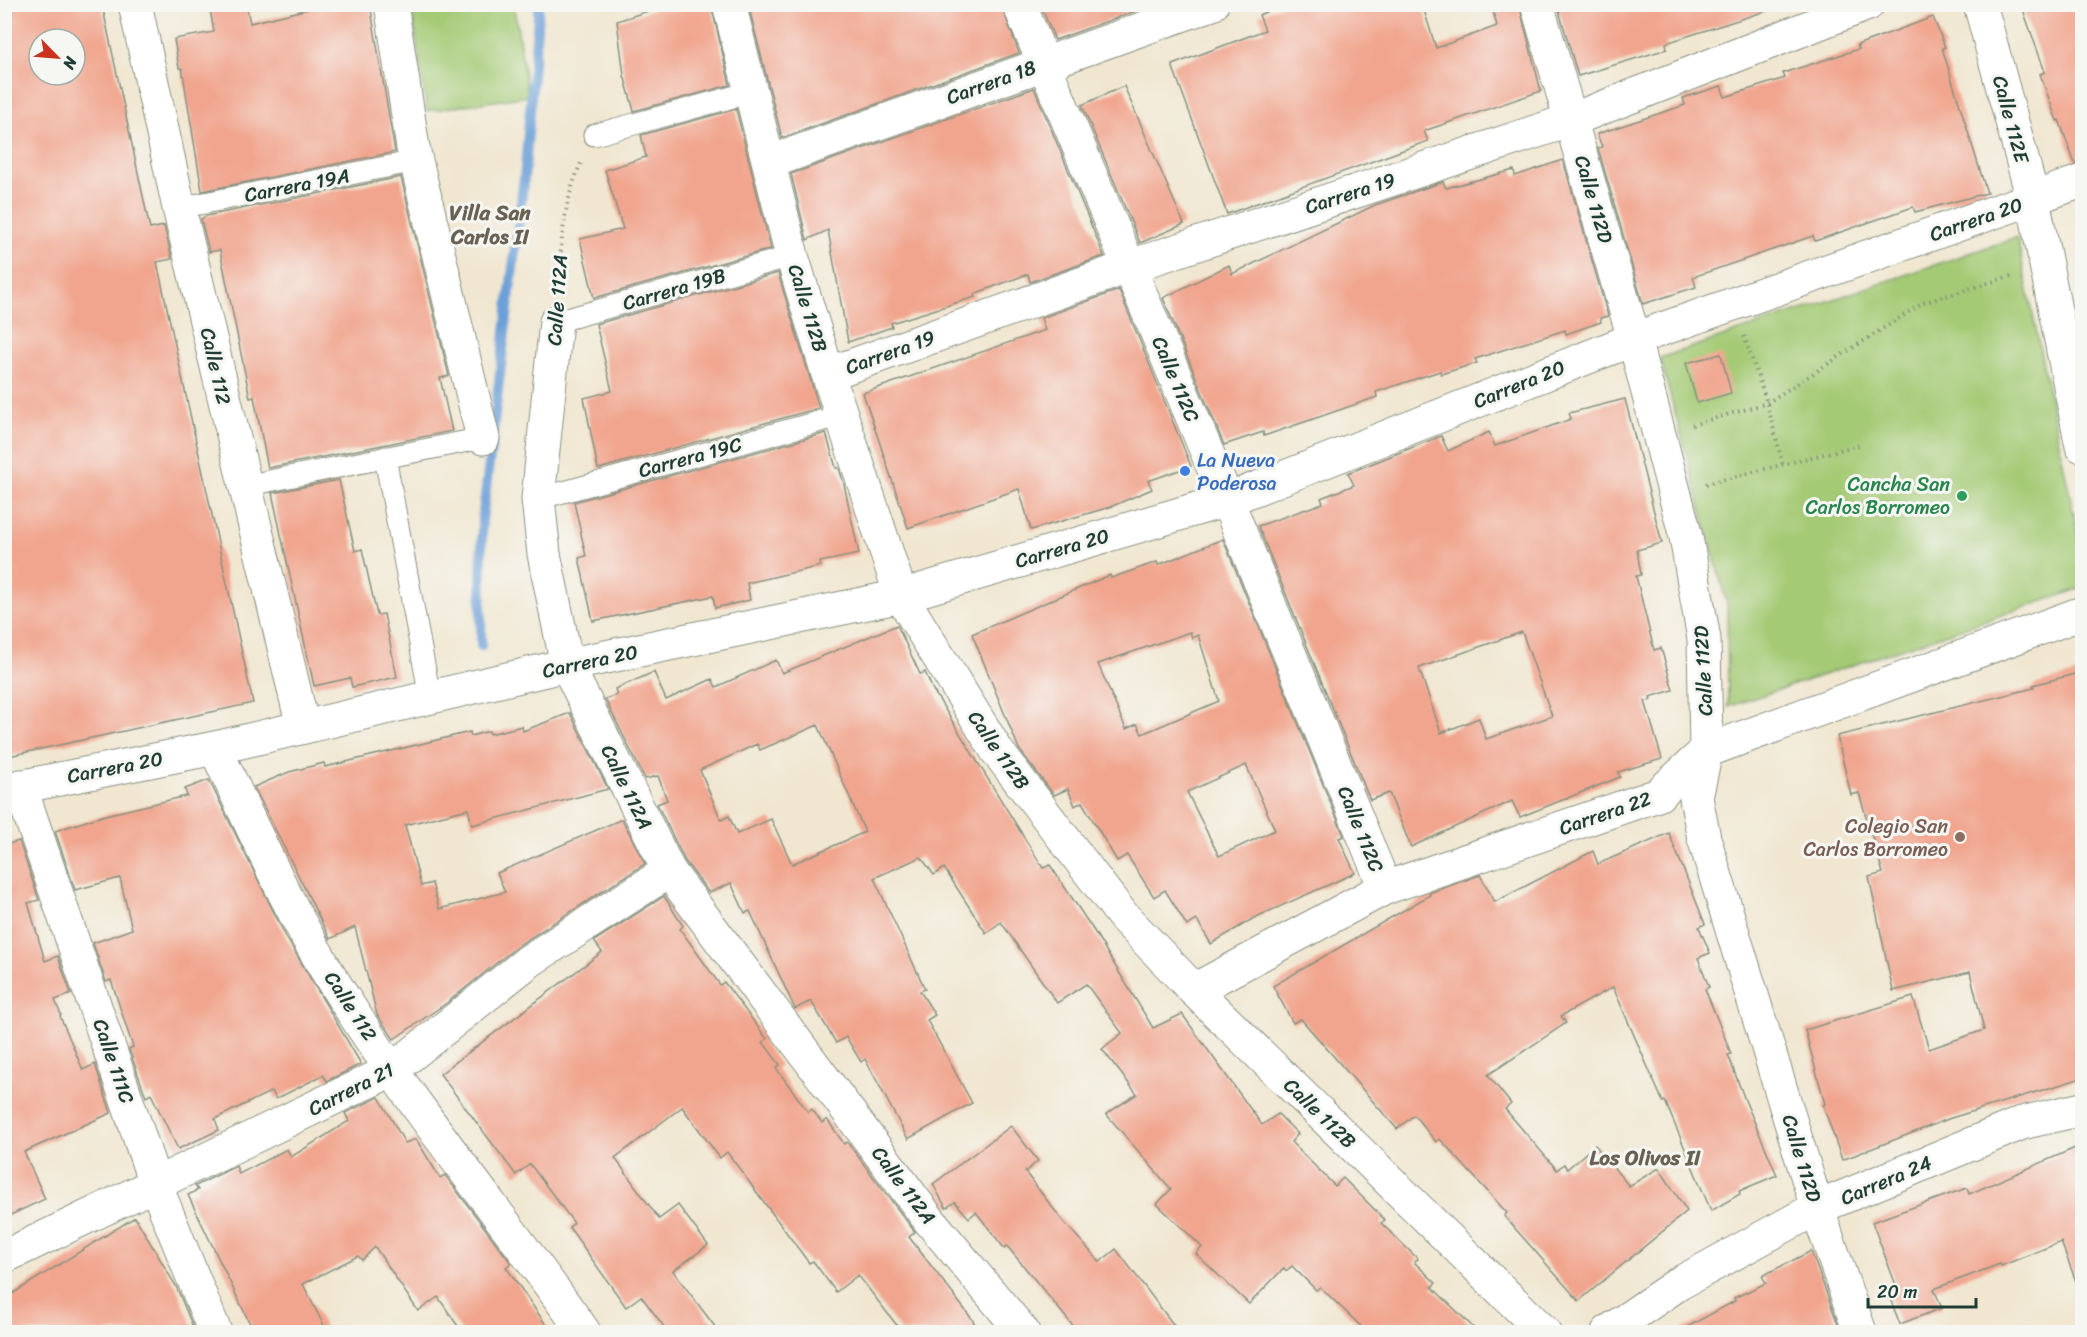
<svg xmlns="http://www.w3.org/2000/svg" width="2087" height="1337" font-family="Sriracha,sans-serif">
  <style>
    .green { fill: #a4ca75; stroke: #628454; stroke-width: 1.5 }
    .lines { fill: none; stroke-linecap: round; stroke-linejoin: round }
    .stream { stroke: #6b9fd7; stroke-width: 10 }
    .building { fill: #f1a58e; fill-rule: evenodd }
    .lane-casing { stroke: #889282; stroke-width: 23 }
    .street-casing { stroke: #889282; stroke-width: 35 }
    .path { stroke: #889282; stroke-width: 4; stroke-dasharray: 1.5 4.5; stroke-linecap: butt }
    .lane { stroke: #fff; stroke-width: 21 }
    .street { stroke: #fff; stroke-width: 33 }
    .shop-dot { fill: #3f7fe0; stroke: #f6f6f2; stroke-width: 2 }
    .leisure-dot { fill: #2e9e5b; stroke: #f6f6f2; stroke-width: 2 }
    .education-dot { fill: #8d6e63; stroke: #f6f6f2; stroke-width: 2 }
    .labels { text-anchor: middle; stroke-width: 6; stroke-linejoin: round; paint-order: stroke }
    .street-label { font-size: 20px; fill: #1f3d34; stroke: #f6f6f2 }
    .shop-label { font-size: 20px; fill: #366cbe; stroke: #f6f6f2; text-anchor: start }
    .leisure-label { font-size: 20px; fill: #27864d; stroke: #f6f6f2; text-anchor: end }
    .education-label { font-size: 20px; fill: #785e54; stroke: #f6f6f2; text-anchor: end }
    .neighbourhood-label { font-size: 21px; font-weight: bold; fill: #686154; stroke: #f6f6f2 }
  </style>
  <rect width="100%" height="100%" fill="#f6f6f2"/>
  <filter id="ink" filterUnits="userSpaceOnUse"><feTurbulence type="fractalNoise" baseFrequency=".0167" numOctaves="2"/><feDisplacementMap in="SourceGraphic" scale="12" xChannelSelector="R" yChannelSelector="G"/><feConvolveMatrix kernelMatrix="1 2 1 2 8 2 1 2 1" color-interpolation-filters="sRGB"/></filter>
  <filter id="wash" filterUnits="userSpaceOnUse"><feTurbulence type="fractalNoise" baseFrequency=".008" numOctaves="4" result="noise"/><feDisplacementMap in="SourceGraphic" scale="24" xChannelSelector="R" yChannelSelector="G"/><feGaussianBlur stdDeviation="1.35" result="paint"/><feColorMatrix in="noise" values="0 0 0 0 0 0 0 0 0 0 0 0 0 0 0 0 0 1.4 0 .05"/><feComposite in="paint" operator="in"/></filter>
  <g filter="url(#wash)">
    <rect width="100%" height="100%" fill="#f1e7d1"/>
    <!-- green -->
    <g class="green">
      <path d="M411,5H514L528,96L427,111Z"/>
      <path d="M2017,237L2082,555V588L1728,707L1727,604L1660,358Z"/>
    </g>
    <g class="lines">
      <!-- stream -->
      <path class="stream" d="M481,646L482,521L525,169L539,4"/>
    </g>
    <g id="blocks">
      <!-- building -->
      <g class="building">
        <path d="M4,4H102L150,229L164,226L172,259L157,262L253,703L4,757ZM39,39H75V75H39Z"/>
        <path d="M209,4H246L250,23L329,4H370L395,152L202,191L182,68H179L174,39L214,32Z"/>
        <path d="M670,4H711L730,85L634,111L624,75L617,21Z"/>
        <path d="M748,4H1001L1019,53L782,138Z"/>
        <path d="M1040,4H1155L1055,40Z"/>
        <path d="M1285,4H1422L1436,48L1497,26L1491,4H1519L1541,91L1424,131L1428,141L1227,214L1172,65L1265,30L1259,15Z"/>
        <path d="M1557,4H1765L1766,11L1666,43L1667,49L1578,76Z"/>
        <path d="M2021,4H2082V163L2075,164L2059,120L2057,121L2040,74L2045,72Z"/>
        <path d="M1933,17L1945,47L1942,48L1987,193L1915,212L1913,207L1815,241L1813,236L1693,277L1696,287L1643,304L1598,148L1602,147L1597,134L1685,105L1683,98L1721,86L1725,97L1785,78L1783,73L1859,49L1857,45Z"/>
        <path d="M1124,86L1184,224L1140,243L1082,105Z"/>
        <path d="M1034,88L1104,256L1030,282L1028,274L974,294L975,297L891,323L892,327L848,342L828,230L807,240L791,174Z"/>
        <path d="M736,109L771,249L594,298L580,239L623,229L605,170L646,157L641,135Z"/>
        <path d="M1563,160L1608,316L1600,318L1601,322L1566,334L1565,330L1475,359L1477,363L1441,374L1440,371L1376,392L1377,397L1264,436L1263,432L1224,445L1163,298L1229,265L1232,274L1375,205L1443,182L1446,188L1514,170L1515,176Z"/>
        <path d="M401,177L449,376L440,378L452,431L268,468L254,397L250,398L220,250L209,252L201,219L206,216Z"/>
        <path d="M778,273L819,408L598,469L584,398L612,391L596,324Z"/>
        <path d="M1119,290L1191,466L1148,481L1152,489L1110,507L1031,530L1019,489L908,528L863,393L1045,330L1041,318Z"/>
        <path d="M1721,354L1731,393L1697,403L1686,363Z"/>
        <path d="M1625,399L1662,543L1637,550L1641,575L1636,576L1654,650L1661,648L1673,690L1650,697L1651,700L1645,701L1662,759L1618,772L1620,777L1520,817L1512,801L1411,847L1389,793L1370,800L1258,526L1323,503L1321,498L1354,485L1348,473L1441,436L1448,451L1489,432L1495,446L1571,419L1569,413ZM1522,632L1552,716L1486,739L1479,718L1441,733L1419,668Z"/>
        <path d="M826,433L836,468H839L844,484L859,554L820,562L821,566L747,583L750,600L715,608L713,596L593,621L579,558L586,556L574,502Z"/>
        <path d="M339,480L355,551L362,549L377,615L384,614L397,677L352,687L350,678L314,686L272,493Z"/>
        <path d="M1223,539L1344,836L1339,838L1355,873L1254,918L1211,944L1197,920L1187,926L1165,890L1154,897L1127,855L1117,861L1082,802L1075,806L1068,789L1054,795L1019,749L972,634L1110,575L1111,578L1157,562L1158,565ZM1190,632L1192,638L1198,635L1219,701L1142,734L1137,724L1126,729L1098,664ZM1246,765L1275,830L1219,856L1187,792Z"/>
        <path d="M897,625L920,674L925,672L933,690L1043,868L1050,865L1094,931L1153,1028L1182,1014L1262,1125L1278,1114L1298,1134L1291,1142L1335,1186L1343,1178L1385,1220L1381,1223L1418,1259L1414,1262L1436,1283L1432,1287L1478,1332H1367L1320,1287L1316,1290L1292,1266L1286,1271L1284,1268L1249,1304L1196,1254L1202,1247L1157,1204L1171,1189L1106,1114L1137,1094L1102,1049L1122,1033L1086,984L1057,1003L1001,922L986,933L944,868L934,875L921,857L874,878L925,989L920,991L935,1015L927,1020L972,1103L908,1139L865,1059L861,1062L846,1037L836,1043L811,1001L795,1009L750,911L745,913L731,883L709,893L685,861L657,804L667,800L658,776L645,779L605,699L617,695L615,689L654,672L666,700L712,679L716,687L776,660L782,673ZM818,725L865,832L792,864L771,819L737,834L729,816L721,820L700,770L757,744L760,750Z"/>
        <path d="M2082,672V1078L1951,1118L1842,1160L1823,1105L1825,1104L1805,1030L1913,997L1929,1049L1984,1030L1970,972L1893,991L1869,877L1883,873L1859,793L1851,795L1837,736L2034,688L2033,685Z"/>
        <path d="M570,713L608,789L472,825L468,809L405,825L421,886L432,883L439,909L505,892L497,873L622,819L645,864L519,945L448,1002L394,1039L377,1015L355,927L330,939L254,787L289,772L324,763L325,767L470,732L471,736L489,731L490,734L522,726L523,731Z"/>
        <path d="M209,780L286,937L361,1064L327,1081L323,1075L276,1099L272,1091L215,1119L219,1130L178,1149L151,1094L146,1097L129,1049L133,1047L111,980L106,982L93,943L132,929L120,878L75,890L55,831L105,815L187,796L185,789Z"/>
        <path d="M1669,833L1705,924L1699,927L1710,953L1698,958L1709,987L1705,989L1725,1038L1731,1054L1728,1055L1745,1100L1777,1175L1739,1191L1740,1194L1711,1211L1665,1101L1663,1102L1613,987L1561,1016L1566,1023L1488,1075L1511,1104L1505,1109L1557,1170L1564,1164L1567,1169L1595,1145L1629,1186L1659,1168L1687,1211L1579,1301L1504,1216L1507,1213L1440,1139L1436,1142L1414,1115L1397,1129L1301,1019L1293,1023L1273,986L1430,895L1429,893L1480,875L1495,902L1593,851L1598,864Z"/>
        <path d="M19,841L39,900L28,903L45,961L58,956L71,994L55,1000L61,1015L60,1016L83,1070L95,1064L111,1113L24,1152L45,1199L4,1218V845Z"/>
        <path d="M664,896L683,926L680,929L720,985L724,982L767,1039L763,1042L780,1065L776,1068L808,1112L812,1109L822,1123L827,1119L844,1144L847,1142L915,1232L909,1237L972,1319L979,1332H902L858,1275L836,1292L813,1261L809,1263L727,1152L720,1158L682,1107L615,1158L659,1219L678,1205L708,1245L673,1271L719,1332H668L641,1296L626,1307L569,1227L574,1223L530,1164L516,1175L440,1074L602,952L594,941Z"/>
        <path d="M379,1097L405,1143L416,1139L440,1178L445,1175L511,1263L506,1267L551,1332H462L438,1297L418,1311L375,1247L362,1260L358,1256L303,1284L327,1332H254L188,1195L198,1190L195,1186L236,1166L239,1174L287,1149L291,1157L349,1121L345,1113Z"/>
        <path d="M1011,1126L1038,1161L1025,1172L1063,1221L1100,1262L1116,1249L1179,1332H1078L1007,1246L1004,1248L976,1212L969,1218L955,1202L946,1208L933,1184Z"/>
        <path d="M2082,1145V1292H2080L2061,1242L2001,1266L2000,1264L1934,1289L1942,1308L1900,1324L1889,1296L1899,1293L1872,1222L1967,1188L1969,1194Z"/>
        <path d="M135,1217L176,1286L195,1332H4V1299Z"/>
        <path d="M1811,1251L1839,1327L1829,1332H1678L1735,1301L1734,1298L1766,1283L1762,1276Z"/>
      </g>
    </g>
  </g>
  <g filter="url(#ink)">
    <use href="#blocks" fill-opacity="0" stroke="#889282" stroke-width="1.5"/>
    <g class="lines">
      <defs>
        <g id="lane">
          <path d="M594,135L751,92"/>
          <path d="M179,208L416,161"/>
          <path d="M556,322L792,256"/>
          <path d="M385,457L430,697"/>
          <path d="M244,486L483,438"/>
          <path d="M538,499L843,415"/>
        </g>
        <g id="street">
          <path d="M135,4L179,208L303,727"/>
          <path d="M391,4L413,148L483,438"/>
          <path d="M729,4L792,256L828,374L901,596L997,751L1123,916L1194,990L1544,1332"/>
          <path d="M1019,4L1227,500L1385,888"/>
          <path d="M1537,4L1634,339L1686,537L1704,639L1706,751L1696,798L1704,838L1817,1208L1860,1332"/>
          <path d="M1980,4L2033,199L2082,446"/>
          <path d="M770,162L1212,4"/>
          <path d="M556,322L538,499L544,554L567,665L669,871L930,1221L1023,1332"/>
          <path d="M828,374L1128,267L1571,120L1868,4"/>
          <path d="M215,748C253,828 289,910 336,986C411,1106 502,1216 584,1332"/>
          <path d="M20,786L156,1186L215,1332"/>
          <path d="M4,790L215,748L567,665L901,596L1227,500L1634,339L2082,181"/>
          <path d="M1194,990L1385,888L1658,795L1706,751L2082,613"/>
          <path d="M4,1257L392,1070L529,961L669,871"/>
          <path d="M1608,1332L1678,1284L1817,1208L2022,1123L2082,1109"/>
        </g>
      </defs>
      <!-- lane casing -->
      <use href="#lane" class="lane-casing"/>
      <!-- street casing -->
      <use href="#street" class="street-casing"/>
      <!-- path -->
      <g class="path">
        <path d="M558,288C561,245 563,201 582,161"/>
        <path d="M1744,336L1767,403L1783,465"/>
        <path d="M1692,425L1767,403L1923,303L2014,275"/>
        <path d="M1706,484L1859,445"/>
      </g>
      <!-- lane -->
      <use href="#lane" class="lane"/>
      <!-- street -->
      <use href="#street" class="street"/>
    </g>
  </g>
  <!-- markers -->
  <circle class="shop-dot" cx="1185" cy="471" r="6"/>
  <circle class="leisure-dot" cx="1962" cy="496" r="6"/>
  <circle class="education-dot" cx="1960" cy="837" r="6"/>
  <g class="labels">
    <!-- street labels -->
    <g class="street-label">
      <text transform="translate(991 82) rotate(-20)" y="7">Carrera 18</text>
      <text transform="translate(2011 119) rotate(75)" y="7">Calle 112E</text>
      <text transform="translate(297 185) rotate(-11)" y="7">Carrera 19A</text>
      <text transform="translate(1350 193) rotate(-18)" y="7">Carrera 19</text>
      <text transform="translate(1594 199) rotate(74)" y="7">Calle 112D</text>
      <text transform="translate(1976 219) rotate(-19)" y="7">Carrera 20</text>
      <text transform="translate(674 289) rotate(-16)" y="7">Carrera 19B</text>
      <text transform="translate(557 300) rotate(-86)" y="7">Calle 112A</text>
      <text transform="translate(808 308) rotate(73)" y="7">Calle 112B</text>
      <text transform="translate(890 352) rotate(-20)" y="7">Carrera 19</text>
      <text transform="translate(216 366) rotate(77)" y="7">Calle 112</text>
      <text transform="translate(1176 379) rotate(67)" y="7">Calle 112C</text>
      <text transform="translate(1519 384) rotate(-22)" y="7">Carrera 20</text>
      <text transform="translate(690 457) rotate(-15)" y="7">Carrera 19C</text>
      <text transform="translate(1062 548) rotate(-16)" y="7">Carrera 20</text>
      <text transform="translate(590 661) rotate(-12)" y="7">Carrera 20</text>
      <text transform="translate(1703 671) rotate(-93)" y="7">Calle 112D</text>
      <text transform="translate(999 750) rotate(55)" y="7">Calle 112B</text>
      <text transform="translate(115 767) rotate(-11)" y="7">Carrera 20</text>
      <text transform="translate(627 787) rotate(64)" y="7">Calle 112A</text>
      <text transform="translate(1605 813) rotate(-19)" y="7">Carrera 22</text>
      <text transform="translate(1361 829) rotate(68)" y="7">Calle 112C</text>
      <text transform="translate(351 1006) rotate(57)" y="7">Calle 112</text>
      <text transform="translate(114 1061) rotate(71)" y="7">Calle 111C</text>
      <text transform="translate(351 1089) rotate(-27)" y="7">Carrera 21</text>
      <text transform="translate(1320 1113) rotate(44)" y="7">Calle 112B</text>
      <text transform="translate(1802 1158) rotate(73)" y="7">Calle 112D</text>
      <text transform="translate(1886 1180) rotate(-23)" y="7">Carrera 24</text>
      <text transform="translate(904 1185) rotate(53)" y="7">Calle 112A</text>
    </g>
    <!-- shop labels -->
    <g class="shop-label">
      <text x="1197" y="467">La Nueva<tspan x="1197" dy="23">Poderosa</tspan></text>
    </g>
    <!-- leisure labels -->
    <g class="leisure-label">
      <text x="1950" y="491">Cancha San<tspan x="1950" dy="23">Carlos Borromeo</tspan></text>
    </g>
    <!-- education labels -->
    <g class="education-label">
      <text x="1948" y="833">Colegio San<tspan x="1948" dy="23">Carlos Borromeo</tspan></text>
    </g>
    <!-- neighbourhood labels -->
    <g class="neighbourhood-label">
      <text x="490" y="220">Villa San<tspan x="490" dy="24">Carlos II</tspan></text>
      <text x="1645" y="1165">Los Olivos II</text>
    </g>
  </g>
  <!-- margin -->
  <rect width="2087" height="1337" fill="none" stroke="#f6f6f2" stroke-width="24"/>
  <!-- north arrow -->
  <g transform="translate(57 57) rotate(115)"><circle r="28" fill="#f6f6f2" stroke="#a0aca6" stroke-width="1.5"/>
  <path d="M0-4.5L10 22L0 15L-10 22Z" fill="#c8321e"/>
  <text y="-9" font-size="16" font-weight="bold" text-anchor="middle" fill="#1f3d34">N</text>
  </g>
  <!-- scale -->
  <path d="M1868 1298v9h108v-9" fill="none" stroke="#1f3d34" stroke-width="3"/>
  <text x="1877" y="1298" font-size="18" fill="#1f3d34" stroke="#f6f6f2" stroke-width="4.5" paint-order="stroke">20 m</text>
</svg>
